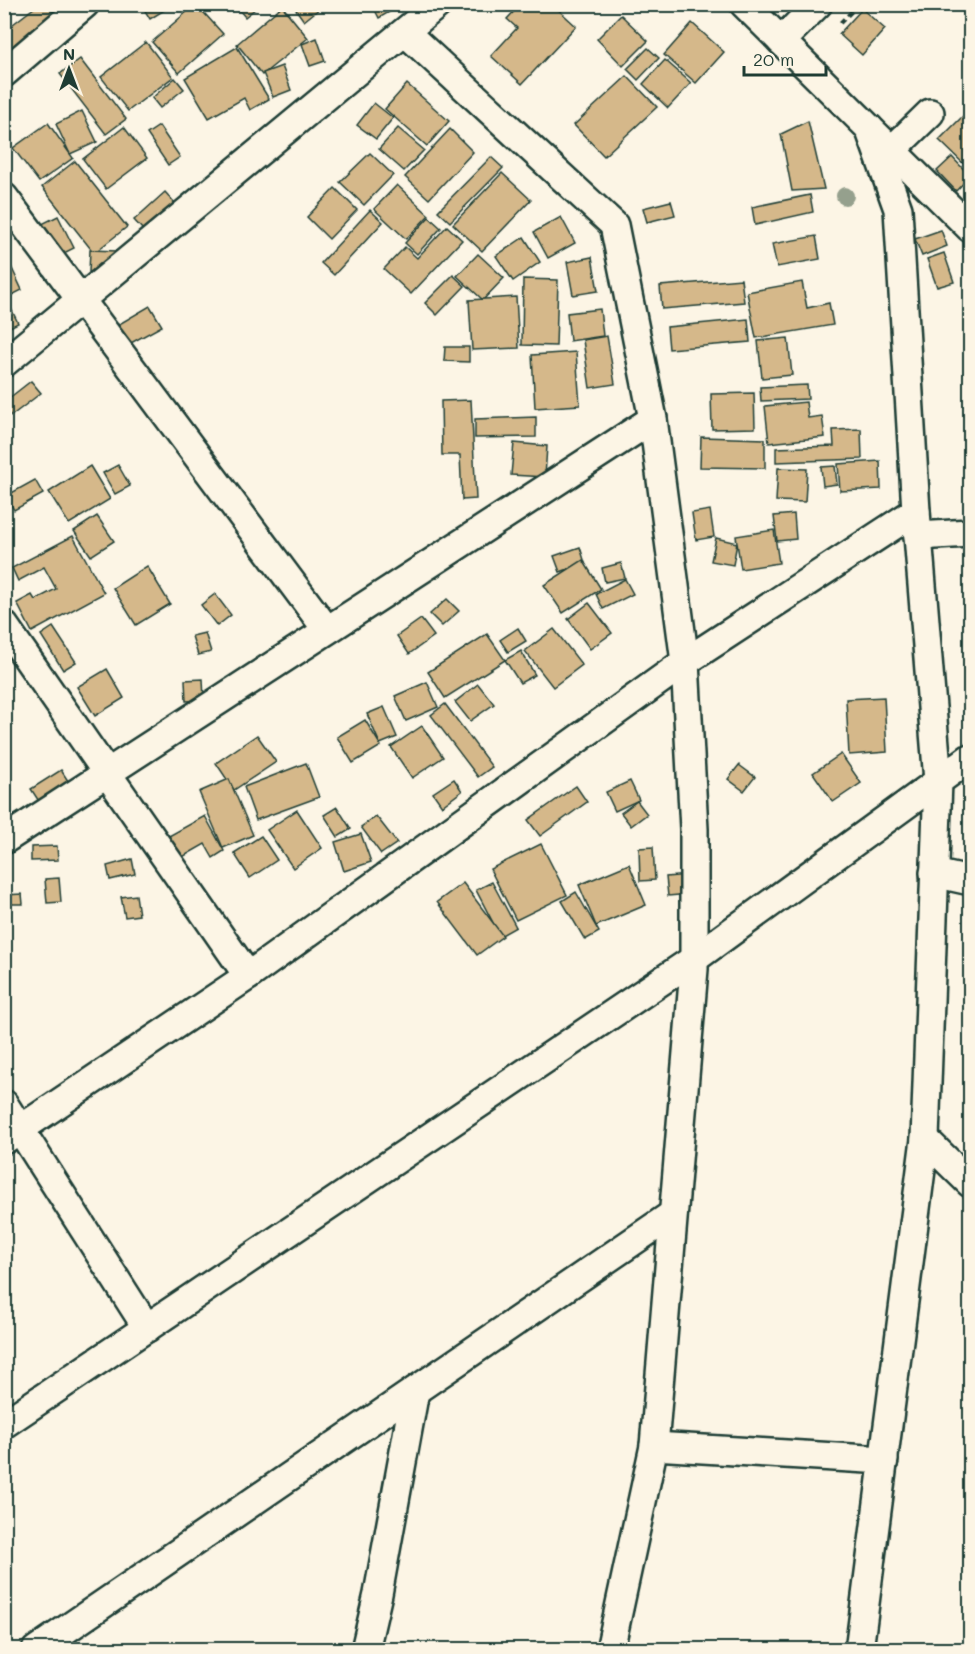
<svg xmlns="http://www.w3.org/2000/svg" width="975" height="1654" font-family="Mali,sans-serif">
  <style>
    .building { fill: #d5b88a; stroke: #1f3d34; stroke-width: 1.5 }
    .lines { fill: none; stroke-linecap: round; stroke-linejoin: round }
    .minor-casing { stroke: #1f3d34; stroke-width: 32 }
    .path { stroke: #1f3d34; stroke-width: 4; stroke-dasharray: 6 4.5; stroke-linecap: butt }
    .minor { stroke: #fcf5e5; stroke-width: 27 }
    .tree { fill: #95a08d }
  </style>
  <rect width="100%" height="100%" fill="#fcf5e5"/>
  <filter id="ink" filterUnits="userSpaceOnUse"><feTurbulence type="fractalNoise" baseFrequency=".0167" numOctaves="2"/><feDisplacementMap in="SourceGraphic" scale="12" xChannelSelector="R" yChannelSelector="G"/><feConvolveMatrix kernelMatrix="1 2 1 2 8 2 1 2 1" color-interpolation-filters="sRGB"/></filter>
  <g filter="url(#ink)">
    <!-- building -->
    <g class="building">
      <path d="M39,4H53L62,16L13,53L4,43V31Z"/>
      <path d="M141,4H174L150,19Z"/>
      <path d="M196,4L223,34L179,73L152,42Z"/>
      <path d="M234,4H261L245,17Z"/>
      <path d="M292,4H325L304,21Z"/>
      <path d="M372,4H403L379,18Z"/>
      <path d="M521,4H552L576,26L522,84L491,56L517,28L507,19Z"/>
      <path d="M282,6L308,38L262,75L237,44Z"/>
      <path d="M862,9L885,29L862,55L839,34Z"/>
      <path d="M621,15L648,41L623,66L597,39Z"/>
      <path d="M692,23L724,52L696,83L664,55Z"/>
      <path d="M317,38L325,61L310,66L302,44Z"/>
      <path d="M146,42L173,77L128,111L101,77Z"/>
      <path d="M237,47L269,99L250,110L244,98L209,118L185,78Z"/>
      <path d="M648,48L659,58L638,80L627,69Z"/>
      <path d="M80,59L126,119L106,134L60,74Z"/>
      <path d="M665,60L691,83L668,108L643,84Z"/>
      <path d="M282,66L291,90L273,97L263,73Z"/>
      <path d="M627,76L657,107L604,156L574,125Z"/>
      <path d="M175,78L184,89L160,108L152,98Z"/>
      <path d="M407,84L449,121L427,146L385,109Z"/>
      <path d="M374,103L393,118L376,139L357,125Z"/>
      <path d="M969,110L970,111V170L939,140Z"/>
      <path d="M82,111L97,142L70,154L56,124Z"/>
      <path d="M808,121L824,189L792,191L781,134Z"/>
      <path d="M48,123L73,158L39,182L13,148Z"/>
      <path d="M159,126L180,157L168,165L147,134Z"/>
      <path d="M124,127L147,158L106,189L83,159Z"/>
      <path d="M398,128L424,150L404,171L379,149Z"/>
      <path d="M450,129L473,152L429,199L405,177Z"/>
      <path d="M370,153L393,175L364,205L340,182Z"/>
      <path d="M491,157L503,168L450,222L438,211Z"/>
      <path d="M952,157L970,176L956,191L937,171Z"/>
      <path d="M75,161L127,227L94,253L42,187Z"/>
      <path d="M502,173L531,200L482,251L453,224Z"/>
      <path d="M397,185L429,215L406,239L374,209Z"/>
      <path d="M335,188L357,210L329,239L307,217Z"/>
      <path d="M165,192L183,212L152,240L134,220Z"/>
      <path d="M810,195L813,212L755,225L752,207Z"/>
      <path d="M671,201L675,215L647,222L643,208Z"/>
      <path d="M370,210L383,222L334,275L321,263Z"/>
      <path d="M58,216L74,248L56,257L40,225Z"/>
      <path d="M429,217L441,228L417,254L405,243Z"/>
      <path d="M561,217L575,243L548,258L534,232Z"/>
      <path d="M447,226L462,240L411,294L384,269L405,247L417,258Z"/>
      <path d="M941,230L947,246L922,256L915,239Z"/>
      <path d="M816,236L820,259L777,267L772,244Z"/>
      <path d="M524,237L540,262L513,281L496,256Z"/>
      <path d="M90,250L118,251L117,273L89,272Z"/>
      <path d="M944,253L954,282L937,287L927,259Z"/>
      <path d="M478,254L504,278L483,300L457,276Z"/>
      <path d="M592,257L598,291L573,295L567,262Z"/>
      <path d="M8,260L22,290L6,298L18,323L4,330V262Z"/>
      <path d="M453,275L465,286L437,315L425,303Z"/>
      <path d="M523,279L558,280L556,346L522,345Z"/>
      <path d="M741,279L744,302L662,309L660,286Z"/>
      <path d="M802,282L807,308L829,303L833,325L756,338L747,292Z"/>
      <path d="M516,297L519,348L472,350L469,300Z"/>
      <path d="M150,306L162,326L120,349L109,330Z"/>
      <path d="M600,309L603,336L570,341L567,313Z"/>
      <path d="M748,319L750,342L669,349L667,327Z"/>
      <path d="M607,336L615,384L590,388L583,340Z"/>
      <path d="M788,338L792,375L762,378L758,341Z"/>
      <path d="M445,347H469V362L444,361Z"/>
      <path d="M576,352L580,405L535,408L532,355Z"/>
      <path d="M31,381L41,393L11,416L4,407V402Z"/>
      <path d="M807,385L808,399L761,401L760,387Z"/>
      <path d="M754,393L755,428L712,429L711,394Z"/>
      <path d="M471,400L476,499L462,500L460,455H442L441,401Z"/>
      <path d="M806,402L808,418L822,416L825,437L769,443L765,406Z"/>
      <path d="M536,417V437L475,438V419Z"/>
      <path d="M861,429L862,459L776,462V448L834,446L833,430Z"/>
      <path d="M701,437L765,439V468L700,467Z"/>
      <path d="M514,443L547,446L545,477L511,475Z"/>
      <path d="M880,461L881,489L840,491L838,464Z"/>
      <path d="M118,465L130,486L115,494L103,473Z"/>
      <path d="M90,466L110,499L69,524L49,492Z"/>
      <path d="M835,466L837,484L823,486L821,467Z"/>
      <path d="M778,468L807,469L805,502L776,501Z"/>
      <path d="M35,480L43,494L14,510L6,496Z"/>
      <path d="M710,510L714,537L696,540L692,513Z"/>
      <path d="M794,514L796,539L777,541L774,516Z"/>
      <path d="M97,516L114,541L91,556L74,531Z"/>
      <path d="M774,530L779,563L741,569L736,536Z"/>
      <path d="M73,536L104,593L32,632L17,603L32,595L35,600L56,589L44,567L18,581L12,568Z"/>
      <path d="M716,538L737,543L733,565L711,561Z"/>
      <path d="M580,547L585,563L560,572L554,556Z"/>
      <path d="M583,560L601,589L563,613L544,585Z"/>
      <path d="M621,563L625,578L605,582L602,568Z"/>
      <path d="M147,566L170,604L136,625L113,588Z"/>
      <path d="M625,579L633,594L603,609L596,594Z"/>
      <path d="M215,594L231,615L217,626L201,605Z"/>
      <path d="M447,599L459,611L442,626L430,614Z"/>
      <path d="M589,603L612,633L590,649L568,619Z"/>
      <path d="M421,619L434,636L409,654L397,636Z"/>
      <path d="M53,627L76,662L63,670L41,635Z"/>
      <path d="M518,628L526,641L508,652L500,640Z"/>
      <path d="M554,629L582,665L553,687L525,651Z"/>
      <path d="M205,633L211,652L198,655L192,636Z"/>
      <path d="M487,634L505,660L445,698L428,672Z"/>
      <path d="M521,651L535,675L520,683L505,660Z"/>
      <path d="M107,669L124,698L95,716L77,687Z"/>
      <path d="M203,679L204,700L186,701L185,680Z"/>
      <path d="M427,682L438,707L406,721L395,696Z"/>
      <path d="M478,684L494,704L470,721L455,702Z"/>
      <path d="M884,697L887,752L849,755L846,699Z"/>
      <path d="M445,704L492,767L478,777L431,715Z"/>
      <path d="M384,707L397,737L380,744L367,714Z"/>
      <path d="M365,720L381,746L353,763L337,737Z"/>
      <path d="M422,726L443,757L412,778L391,747Z"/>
      <path d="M4,734H6L8,757H4Z"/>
      <path d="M257,735L276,762L234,790L216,763Z"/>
      <path d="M841,754L861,783L833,802L813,773Z"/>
      <path d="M306,763L319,797L256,820L244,787Z"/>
      <path d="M739,765L755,777L744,791L728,779Z"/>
      <path d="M61,770L72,787L42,806L31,789Z"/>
      <path d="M229,779L253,835L223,848L199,792Z"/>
      <path d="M454,779L462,791L442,806L433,793Z"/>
      <path d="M630,781L639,800L615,811L606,792Z"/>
      <path d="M576,786L587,802L540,836L528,820Z"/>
      <path d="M4,801L13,829L4,832Z"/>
      <path d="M637,801L647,814L631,826L621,813Z"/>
      <path d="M337,807L351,829L338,837L324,815Z"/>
      <path d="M297,810L322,848L293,868L267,830Z"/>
      <path d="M205,816L224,851L213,858L205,844L179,859L167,837Z"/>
      <path d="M376,816L397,843L381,854L361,827Z"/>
      <path d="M361,834L371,862L344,871L335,842Z"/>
      <path d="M261,836L277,860L250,878L234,853Z"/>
      <path d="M541,844L567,895L516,920L490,869Z"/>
      <path d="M57,846L58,860L31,861V847Z"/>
      <path d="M653,847L655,880L640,881L639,848Z"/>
      <path d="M132,859L135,874L110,880L107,866Z"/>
      <path d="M629,864L646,905L596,926L579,885Z"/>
      <path d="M688,875L690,894L668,896L666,877Z"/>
      <path d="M59,878L61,902L47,903L45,879Z"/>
      <path d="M492,882L516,927L500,936L476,890Z"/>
      <path d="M463,883L503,936L477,955L437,902Z"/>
      <path d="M576,892L599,932L585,940L562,901Z"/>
      <path d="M22,894L23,904H4V895Z"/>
      <path d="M136,895L139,915L125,917L121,897Z"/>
    </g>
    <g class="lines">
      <defs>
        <g id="minor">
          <path d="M744,4L970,228"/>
          <path d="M405,32L614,225L653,419L685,662L694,829V969L654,1446L610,1650"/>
          <path d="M781,41L818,4"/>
          <path d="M4,73L85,4"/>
          <path d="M892,150L930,113"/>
          <path d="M4,197L327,630"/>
          <path d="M4,363L438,4"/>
          <path d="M918,536L970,533"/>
          <path d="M4,625L248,976"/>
          <path d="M4,840L653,419"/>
          <path d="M934,873L970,881"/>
          <path d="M4,1104L147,1328"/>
          <path d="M925,1139L970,1183"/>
          <path d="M4,1140L248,976L685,662L916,511"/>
          <path d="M4,1424L694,959L970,758"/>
          <path d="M654,1446L884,1460"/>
          <path d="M36,1650L673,1214"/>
          <path d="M365,1650L378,1594L415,1391"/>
          <path d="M859,1650L925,1139L938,781L916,511L898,209L869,128"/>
        </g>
      </defs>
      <!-- minor casing -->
      <use href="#minor" class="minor-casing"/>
      <!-- path -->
      <path class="path" d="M840,23L859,4"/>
      <!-- minor -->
      <use href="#minor" class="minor"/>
    </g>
    <!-- trees -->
    <circle class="tree" cx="845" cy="196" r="9"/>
  </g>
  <!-- margin -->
  <rect width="975" height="1654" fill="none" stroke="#fcf5e5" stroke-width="24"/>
  <rect x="12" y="12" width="951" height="1630" fill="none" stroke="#1f3d34" stroke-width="2" filter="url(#ink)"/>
  <!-- north arrow -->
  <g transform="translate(69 69)" stroke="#fcf5e5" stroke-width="4.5" paint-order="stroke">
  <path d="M0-4.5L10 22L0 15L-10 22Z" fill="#1f3d34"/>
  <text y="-9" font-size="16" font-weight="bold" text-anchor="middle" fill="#1f3d34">N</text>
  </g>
  <!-- scale -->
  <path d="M744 66v9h82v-9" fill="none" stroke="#1f3d34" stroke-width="3"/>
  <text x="753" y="66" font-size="18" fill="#1f3d34" stroke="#fcf5e5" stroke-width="4.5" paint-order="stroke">20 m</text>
</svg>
